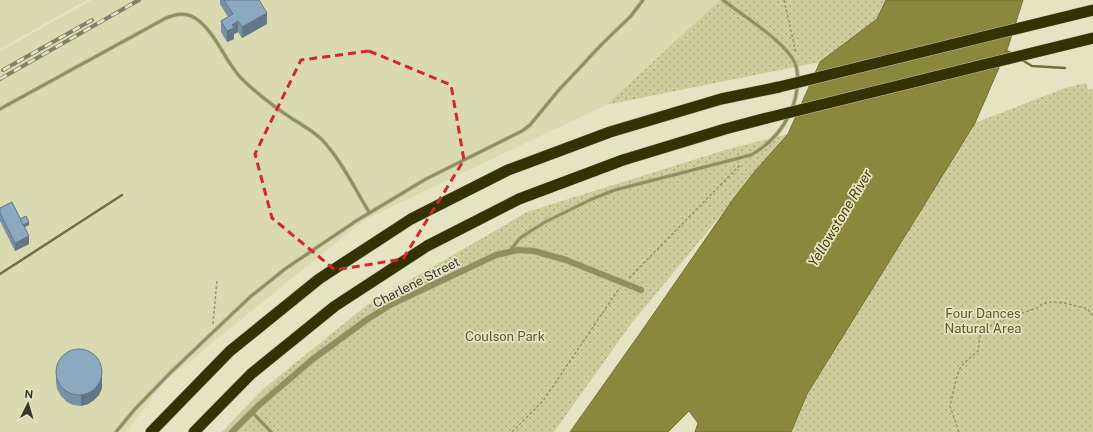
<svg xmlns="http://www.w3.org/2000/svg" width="1093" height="432" font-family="'Public Sans',sans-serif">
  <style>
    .built { fill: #dadab1 }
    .park { fill: url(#park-dots) }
    .water { fill: #8a883c; stroke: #717037 }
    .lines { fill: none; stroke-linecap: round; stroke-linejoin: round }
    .stream { stroke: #717037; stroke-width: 2.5 }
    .lane-casing { stroke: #c1c1a4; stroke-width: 4.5 }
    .street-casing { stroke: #c1c1a4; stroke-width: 8 }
    .highway-casing { stroke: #c1c1a4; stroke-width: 12 }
    .path { stroke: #95957d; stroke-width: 1.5; stroke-dasharray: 3 2; stroke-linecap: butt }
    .lane { stroke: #90905c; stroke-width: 3 }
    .street { stroke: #90905c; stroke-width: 6 }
    .highway { stroke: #333203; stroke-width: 11 }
    .rail-casing { stroke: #81816b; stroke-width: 4 }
    .rail { stroke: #e4e4c3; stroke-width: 2.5; stroke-dasharray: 8; stroke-linecap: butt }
    .highway-bridge-casing { stroke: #c1c1a4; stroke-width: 12; stroke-linecap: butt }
    .highway-bridge { stroke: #333203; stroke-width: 11 }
    .wall { fill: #7991a4 }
    .shaded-wall { fill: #637686 }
    .building { fill: #8da9bf; stroke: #637686 }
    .marked { fill: none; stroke: #d62828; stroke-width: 3; stroke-dasharray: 8 5; stroke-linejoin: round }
    .labels { text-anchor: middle; stroke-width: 3.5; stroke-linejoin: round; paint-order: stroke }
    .street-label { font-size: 13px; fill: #37372a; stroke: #e4e4c3 }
    .park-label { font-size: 13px; fill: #5c5b22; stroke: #e4e4c3 }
    .water-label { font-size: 14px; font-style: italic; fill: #444204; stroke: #e4e4c3 }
  </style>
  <defs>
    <pattern id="park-dots" width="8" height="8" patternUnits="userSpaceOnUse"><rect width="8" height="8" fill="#cdcd9b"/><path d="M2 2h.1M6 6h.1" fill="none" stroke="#a7a77f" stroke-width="1.8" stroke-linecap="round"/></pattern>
  </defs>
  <rect width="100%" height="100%" fill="#e4e4c3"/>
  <!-- built -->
  <g class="built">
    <path d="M0,0H87L0,49Z"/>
    <path d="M92,0H720L606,105L364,220L164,382L126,432H0V51Z"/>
  </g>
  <!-- park -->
  <g class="park">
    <path d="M720,0H886L877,19L820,62L606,105Z"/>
    <path d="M1086,83L1088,90L1093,89V432H791L807,394L975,123L1065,88Z"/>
    <path d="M788,134L631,324L554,432H222L262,390L367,305L527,212L725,150Z"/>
  </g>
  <!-- water -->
  <path class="water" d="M886,0H1023L1008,47L975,123L807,394L791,432H695L698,423L689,411L668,432H570L641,332L734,198L756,170L788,134L820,62L877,19Z"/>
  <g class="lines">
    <!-- stream -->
    <g class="stream">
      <path d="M1006,51L1013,54"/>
      <path d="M1022,60L1032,66L1065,68"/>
      <path d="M0,274L122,195"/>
    </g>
    <defs>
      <g id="lane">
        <path d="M723,0C742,15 786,42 795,63C800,75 797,97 792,108"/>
        <path d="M0,109L166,18C176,14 185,12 195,18C216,32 224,60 241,78C256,93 273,106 291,118C304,126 320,135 329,148C345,167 356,191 369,212"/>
        <path d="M509,252L520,238L545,222L592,199L615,190L751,155C767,146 781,132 789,115"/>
        <path d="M252,412L271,432"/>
        <path d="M116,432L135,409L171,372L250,297L285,269L356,221L426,179L522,131L530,125L558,91L601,45L631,16L643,0"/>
      </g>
      <path id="street" d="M232,432L258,406L313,359L365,321L390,305L496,255L518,250L534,251L566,260L641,290"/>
      <g id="highway">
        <path d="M151,432L230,351L319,279L411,219L508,170L610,132L721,99L779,87"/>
        <path d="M194,432L251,374L335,306L427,246L519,199L623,160L725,129L767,118"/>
      </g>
    </defs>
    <!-- lane casing -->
    <use href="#lane" class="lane-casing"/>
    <!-- street casing -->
    <use href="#street" class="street-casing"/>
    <!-- highway casing -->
    <use href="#highway" class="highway-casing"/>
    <!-- path -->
    <g class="path">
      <path d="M784,0L796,53"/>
      <path d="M629,278L741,164"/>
      <path d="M213,324L217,280"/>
      <path d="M512,432L543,401L616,293L620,288"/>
      <path d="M959,432L950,406L957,376L961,366L978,351L980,336L990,326L1010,317L1037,308L1042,304L1051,302L1064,303L1085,308L1091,312L1093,317"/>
    </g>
    <!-- lane -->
    <use href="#lane" class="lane"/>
    <!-- street -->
    <use href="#street" class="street"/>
    <!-- highway -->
    <use href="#highway" class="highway"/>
    <defs>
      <g id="rail">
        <path d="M3,70L92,20"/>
        <path d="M0,79L139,0"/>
      </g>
    </defs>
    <!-- rail casing -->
    <use href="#rail" class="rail-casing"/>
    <!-- rail -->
    <use href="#rail" class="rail"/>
    <defs>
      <g id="highway-bridge">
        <path d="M779,87L1093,10"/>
        <path d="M767,118L1093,38"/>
      </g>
    </defs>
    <!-- highway-bridge casing -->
    <use href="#highway-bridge" class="highway-bridge-casing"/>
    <!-- highway-bridge -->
    <use href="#highway-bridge" class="highway-bridge"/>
  </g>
  <!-- wall -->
  <g class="wall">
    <path d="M220,0H259L267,24L242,38L238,32L234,34V39L227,42L221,32V21L228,17L220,4Z"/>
    <path d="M0,208L20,219L29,225L24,227L29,244L15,251L0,221Z"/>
    <path d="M56,371L102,381V388L99,395L94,400L88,404L81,406L73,405L67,402L61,396L57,389L56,382Z"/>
  </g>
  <!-- shaded-wall -->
  <g class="shaded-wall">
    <path d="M267,13V24L242,38V27Z"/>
    <path d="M238,21V32L234,34V39L227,42V31L232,25Z"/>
    <path d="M29,222V225L23,228V225Z"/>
    <path d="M29,236V244L15,251V243Z"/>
    <path d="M102,370V388L99,395L94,400L88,404L81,406V395Z"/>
  </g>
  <!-- building -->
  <g class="building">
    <path d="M224,0H259L267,13L242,27L238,21L232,25L234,28L227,31L221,21L233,14Z"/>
    <path d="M12,202L29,236L15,243L0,213V208Z"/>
    <path d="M26,216L29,222L23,225L20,219Z"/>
    <circle cx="79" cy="372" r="23"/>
  </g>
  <!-- marked area -->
  <path class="marked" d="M369,51L451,85L464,160L403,259L335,270L272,218L255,154L301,60Z"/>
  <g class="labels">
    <!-- street labels -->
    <g class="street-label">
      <text transform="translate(416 282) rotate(-27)" y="5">Charlene Street</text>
    </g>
    <!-- park labels -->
    <g class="park-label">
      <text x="983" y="318">Four Dances<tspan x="983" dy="15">Natural Area</tspan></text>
      <text x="505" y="341">Coulson Park</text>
    </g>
    <!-- water labels -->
    <g class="water-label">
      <text transform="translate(840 218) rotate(-59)" y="5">Yellowstone River</text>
    </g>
  </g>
  <!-- north arrow -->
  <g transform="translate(28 404) rotate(5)" stroke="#e4e4c3" stroke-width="3" paint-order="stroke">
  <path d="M0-3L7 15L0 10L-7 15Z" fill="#37372a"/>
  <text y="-6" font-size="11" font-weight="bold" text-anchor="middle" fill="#37372a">N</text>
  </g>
</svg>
